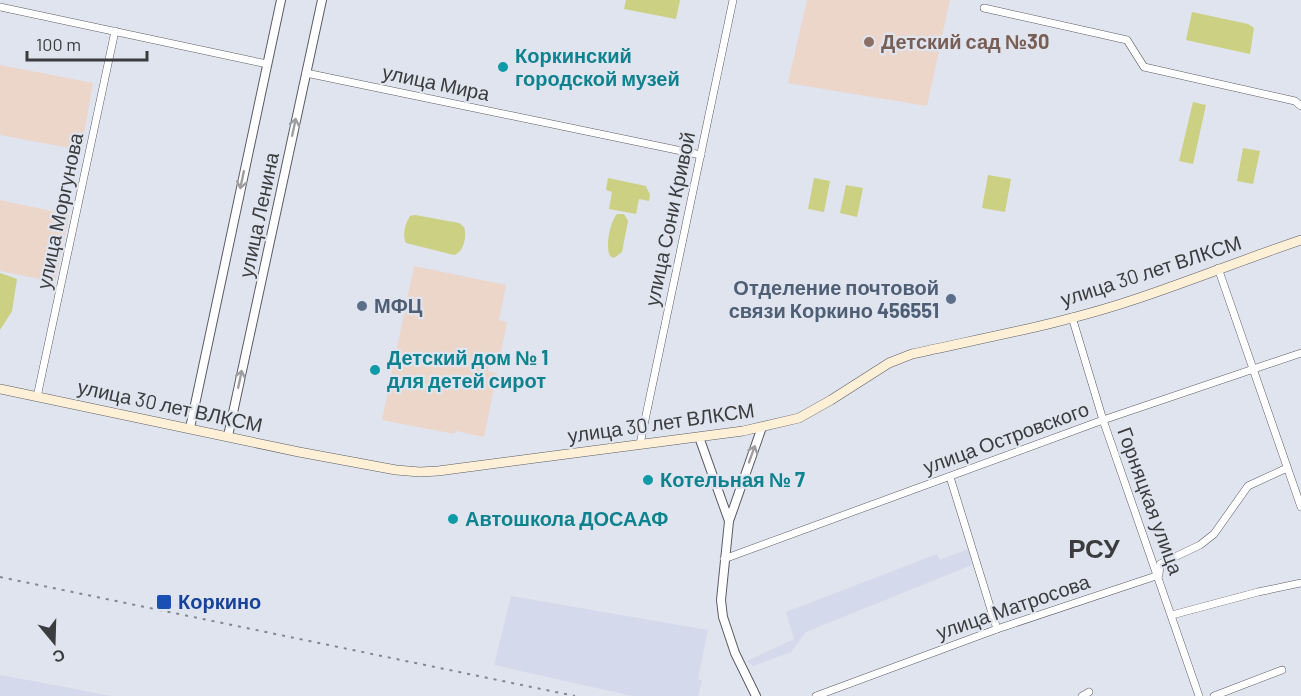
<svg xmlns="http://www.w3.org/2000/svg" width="1301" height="696" font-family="Barlow,sans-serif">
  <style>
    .built { fill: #d4daeb }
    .education { fill: #ecd5c9 }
    .green { fill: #cbd083 }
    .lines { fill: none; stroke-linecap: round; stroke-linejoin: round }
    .minor-casing { stroke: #595c65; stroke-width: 8 }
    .tertiary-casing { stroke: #595c65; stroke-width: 10 }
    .secondary-casing { stroke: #595c65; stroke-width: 10 }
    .minor { stroke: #fff; stroke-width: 7 }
    .tertiary { stroke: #fff; stroke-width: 8 }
    .secondary { stroke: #fef0d6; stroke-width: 9 }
    .rail { stroke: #83868c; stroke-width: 2; stroke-dasharray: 3 6; stroke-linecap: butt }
    .oneway { stroke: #9d9ea0 }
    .education-dot { fill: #8d6e63; stroke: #e0e4ee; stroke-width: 2 }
    .culture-dot { fill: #0f9aa8; stroke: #e0e4ee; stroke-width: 2 }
    .service-dot { fill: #5c6f8a; stroke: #e0e4ee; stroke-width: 2 }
    .transit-dot { fill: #1a4fb4; stroke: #e0e4ee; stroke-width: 2 }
    .labels { text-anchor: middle; stroke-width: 4.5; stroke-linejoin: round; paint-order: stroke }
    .education-label { font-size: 20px; font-weight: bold; fill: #785e54; stroke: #e0e4ee; text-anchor: start }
    .culture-label { font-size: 20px; font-weight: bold; fill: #0d838f; stroke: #e0e4ee; text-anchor: start }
    .street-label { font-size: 20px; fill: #3b3c40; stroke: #e0e4ee }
    .service-label { font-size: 20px; font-weight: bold; fill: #4e5e75; stroke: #e0e4ee; text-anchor: end }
    .transit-label { font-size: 20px; font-weight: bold; fill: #164399; stroke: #e0e4ee; text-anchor: start }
    .district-label { font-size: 26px; font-weight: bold; fill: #3b3c40; stroke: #e0e4ee }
  </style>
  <rect width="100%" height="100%" fill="#e0e4ee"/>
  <!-- built -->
  <g class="built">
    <path d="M968,549L972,565L806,632L791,652L753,666L747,661L794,639L786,612L937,554L940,560Z"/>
    <path d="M511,596L708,630L698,679L702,681L698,696H632L494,665Z"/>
    <path d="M0,675L55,685L111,696H0Z"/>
  </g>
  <!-- education -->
  <g class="education">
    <path d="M807,0H950L927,106L788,83Z"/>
    <path d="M0,65L93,83L81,150L0,135Z"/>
    <path d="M0,200L69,215L55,282L0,271Z"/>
    <path d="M414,266L506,285L499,320L507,322L499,362L490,360L488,371L497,373L484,437L456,431L455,434L382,420Z"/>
  </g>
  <!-- green -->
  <g class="green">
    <path d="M626,0H680L676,19L624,9Z"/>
    <path d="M1192,12L1248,24L1254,28L1250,54L1186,40Z"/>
    <path d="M1193,102L1206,105L1193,164L1179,161Z"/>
    <path d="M1243,148L1260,151L1253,184L1237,181Z"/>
    <path d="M988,175L1011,179L1005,212L982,208Z"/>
    <path d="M608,178L646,186L650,195L649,201L639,199L636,214L609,209L612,192L606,190Z"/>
    <path d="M814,178L830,181L824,212L808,209Z"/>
    <path d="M846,185L863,188L857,217L840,213Z"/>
    <path d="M617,214H624L628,221L622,252L614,258L610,256C605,246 610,222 617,214Z"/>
    <path d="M415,215L459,223L464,227C467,236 464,252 454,255L406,243C402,235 405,224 410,216Z"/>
    <path d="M0,273L17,279L12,311L0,330Z"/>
  </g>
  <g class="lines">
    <defs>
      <g id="minor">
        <path d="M0,7L267,64"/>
        <path d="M984,8L1127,40L1144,67L1295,101L1301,106"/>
        <path d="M306,73L701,155"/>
        <path d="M1218,268L1301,507"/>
        <path d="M1072,317L1103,420L1199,696"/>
        <path d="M37,397L115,31"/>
        <path d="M640,444L733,0"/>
        <path d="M950,477L997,629"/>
        <path d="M724,559L1103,420L1301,353"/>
        <path d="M1172,615L1258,592L1301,583"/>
        <path d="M816,696L997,629L1159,575L1160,564L1200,545L1214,534L1248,486L1287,468"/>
        <path d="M1082,696L1089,692"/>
        <path d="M1214,696L1282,670"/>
      </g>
      <g id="tertiary">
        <path d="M190,428L281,0"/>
        <path d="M228,436L322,0"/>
        <path d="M699,437L729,521"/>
        <path d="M756,696L735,653L723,617L721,600L729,521L762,427"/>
      </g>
      <path id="secondary" d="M0,389L299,452L396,470L420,472L438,471L743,431L799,418L831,400L889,363L912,354C988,337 1067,323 1142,297C1195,279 1248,258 1301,240"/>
    </defs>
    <!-- minor casing -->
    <use href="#minor" class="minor-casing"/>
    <!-- tertiary casing -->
    <use href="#tertiary" class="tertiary-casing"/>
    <!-- secondary casing -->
    <use href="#secondary" class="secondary-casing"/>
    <!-- minor -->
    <use href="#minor" class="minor"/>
    <!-- tertiary -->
    <use href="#tertiary" class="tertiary"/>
    <!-- secondary -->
    <use href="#secondary" class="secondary"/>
    <!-- rail -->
    <path class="rail" d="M0,577L575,696"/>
  </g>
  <!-- one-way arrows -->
  <defs><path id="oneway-shaft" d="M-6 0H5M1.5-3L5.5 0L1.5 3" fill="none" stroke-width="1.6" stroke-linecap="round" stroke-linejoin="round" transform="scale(1.5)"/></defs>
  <g class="oneway">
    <use href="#oneway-shaft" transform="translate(294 127) rotate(-78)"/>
    <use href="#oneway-shaft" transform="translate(242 180) rotate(102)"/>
    <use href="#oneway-shaft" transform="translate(240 379) rotate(-78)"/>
    <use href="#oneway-shaft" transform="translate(752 454) rotate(-70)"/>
  </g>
  <!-- markers -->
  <circle class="education-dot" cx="869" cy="42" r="6"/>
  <g class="culture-dot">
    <circle cx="503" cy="67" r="6"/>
    <circle cx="375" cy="370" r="6"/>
    <circle cx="648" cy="480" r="6"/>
    <circle cx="453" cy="519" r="6"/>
  </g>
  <g class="service-dot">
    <circle cx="951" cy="299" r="6"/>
    <circle cx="362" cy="306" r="6"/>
  </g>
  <rect class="transit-dot" x="156" y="594" width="16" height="16" rx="3"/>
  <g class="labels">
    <!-- education labels -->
    <g class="education-label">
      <text x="881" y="49">Детский сад №30</text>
    </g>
    <!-- culture labels -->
    <g class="culture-label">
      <text x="515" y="63">Коркинский<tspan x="515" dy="23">городской музей</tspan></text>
      <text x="387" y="365">Детский дом № 1<tspan x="387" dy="23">для детей сирот</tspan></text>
      <text x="660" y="487">Котельная № 7</text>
      <text x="465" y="526">Автошкола ДОСААФ</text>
    </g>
    <!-- street labels -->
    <g class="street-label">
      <text transform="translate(436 83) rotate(12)" y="7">улица Мира</text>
      <text transform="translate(60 211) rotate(-78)" y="7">улица Моргунова</text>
      <text transform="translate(259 215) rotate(-78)" y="7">улица Ленина</text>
      <text transform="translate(670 219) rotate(-78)" y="7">улица Сони Кривой</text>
      <text transform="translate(1151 271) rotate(-18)" y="7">улица 30 лет ВЛКСМ</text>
      <text transform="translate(170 406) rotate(12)" y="7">улица 30 лет ВЛКСМ</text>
      <text transform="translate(661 423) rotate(-8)" y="7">улица 30 лет ВЛКСМ</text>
      <text transform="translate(1006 438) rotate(-20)" y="7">улица Островского</text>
      <text transform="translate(1150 501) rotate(70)" y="7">Горняцкая улица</text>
      <text transform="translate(1013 607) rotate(-19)" y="7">улица Матросова</text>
    </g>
    <!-- service labels -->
    <g class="service-label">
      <text x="939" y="295">Отделение почтовой<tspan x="939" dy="23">связи Коркино 456551</tspan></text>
      <text x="374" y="313" text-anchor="start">МФЦ</text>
    </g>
    <!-- transit labels -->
    <g class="transit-label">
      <text x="178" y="609">Коркино</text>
    </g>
    <!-- district labels -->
    <g class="district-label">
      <text x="1094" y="558">РСУ</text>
    </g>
  </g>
  <!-- north arrow -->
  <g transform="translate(54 642) rotate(161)" stroke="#e0e4ee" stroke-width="4.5" paint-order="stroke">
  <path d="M0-4.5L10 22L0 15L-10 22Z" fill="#3b3c40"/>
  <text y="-9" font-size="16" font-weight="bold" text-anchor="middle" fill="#3b3c40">С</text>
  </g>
  <!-- scale -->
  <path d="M27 51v9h120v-9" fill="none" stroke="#3b3c40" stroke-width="3"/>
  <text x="36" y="51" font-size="18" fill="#3b3c40" stroke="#e0e4ee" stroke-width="4.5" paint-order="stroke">100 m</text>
</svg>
